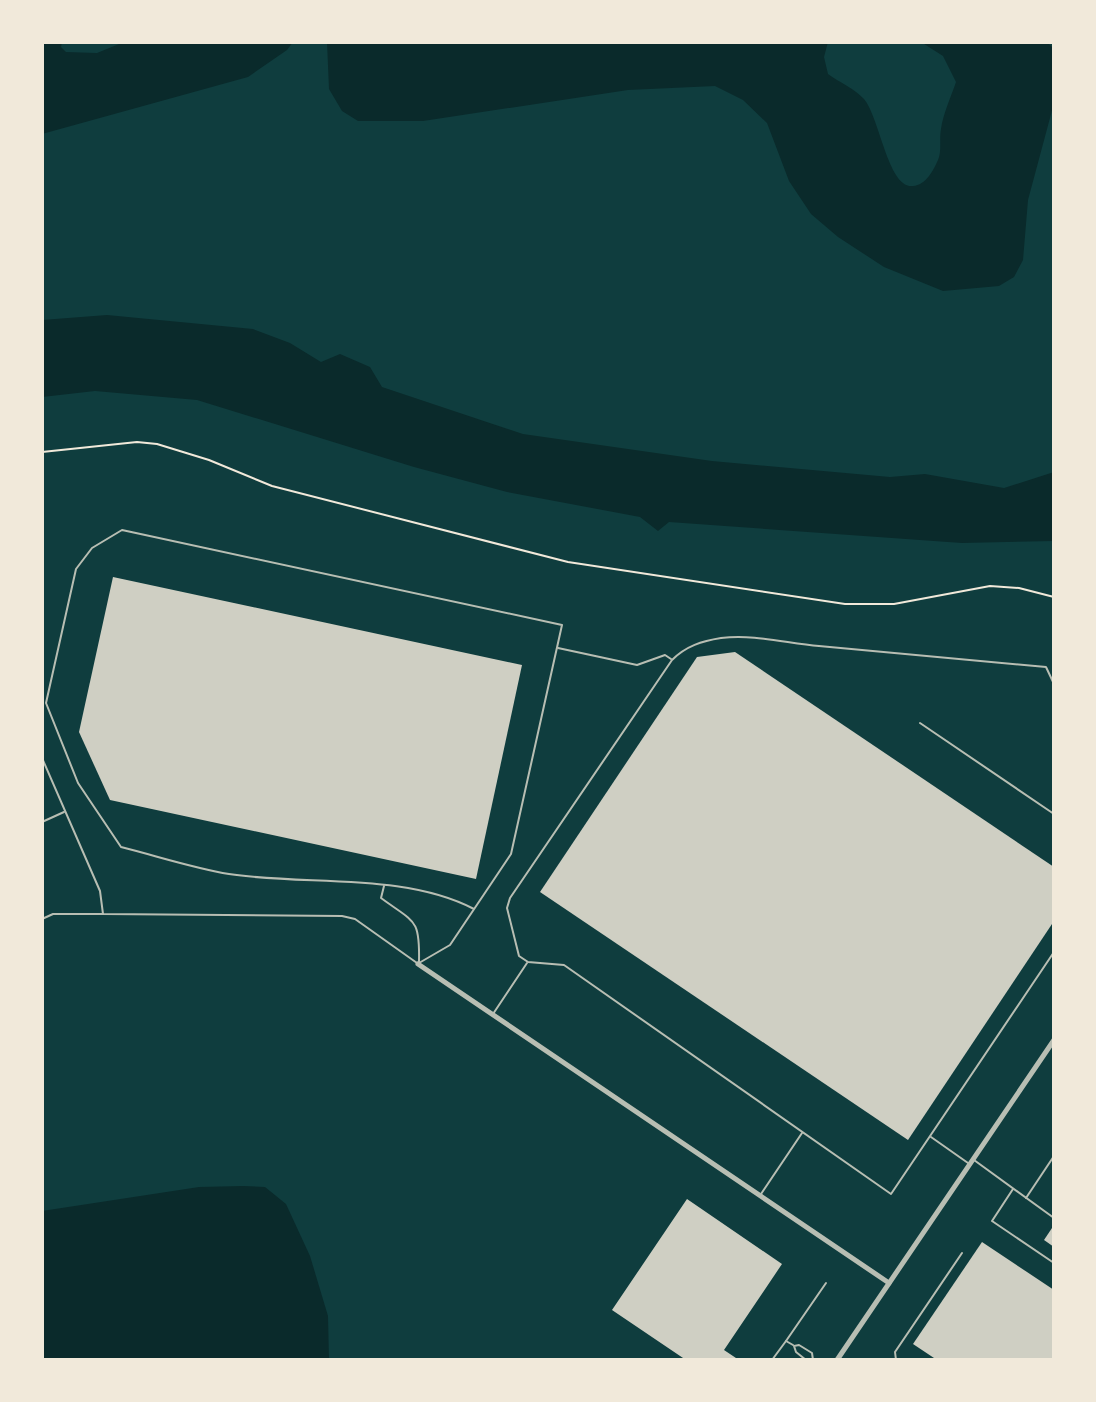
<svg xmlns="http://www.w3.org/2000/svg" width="1096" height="1402" font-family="'Alegreya Sans',sans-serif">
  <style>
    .water { fill: #0a2a2b }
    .building { fill: #cfcfc3 }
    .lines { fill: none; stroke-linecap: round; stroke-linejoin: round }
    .path { stroke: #f1e9da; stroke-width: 2 }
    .service { stroke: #b8beb3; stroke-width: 2 }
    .minor { stroke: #b8beb3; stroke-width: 5 }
  </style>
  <rect width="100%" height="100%" fill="#0f3d3e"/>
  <!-- water -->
  <g class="water">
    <path d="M42,42H62L61,47L66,52L97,53L124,42H293L287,50L248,77L42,134Z"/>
    <path d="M327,42H828L824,57L828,74C839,82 855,89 864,99C880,118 888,189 913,186C926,185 933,171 938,160C942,151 939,139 941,129C943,114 951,97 956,82L943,56L921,42H1047L1054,49V103L1028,200L1023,260L1014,277L999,286L943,291L884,267L838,237L811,214L789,181L767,123L743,100L715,86L628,90L423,121H358L342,111L329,89Z"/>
    <path d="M107,315L253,329L290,343L321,362L340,354L370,367L382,387L523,434L712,461L890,477L925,474L1004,488L1054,472V541L962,543L669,522L658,531L640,517L507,492L414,467L197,400L95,391L42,397V320Z"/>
    <path d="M243,1186L265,1187L286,1204L310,1256L328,1316L329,1360H42V1211L199,1187Z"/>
  </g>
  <!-- building -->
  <g class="building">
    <path d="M113,577L522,665L476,879L110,800L79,732Z"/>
    <path d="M735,652L1054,867V921L908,1140L540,892L697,657Z"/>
    <path d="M687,1199L782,1264L724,1350L739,1360H686L612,1310Z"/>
    <path d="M1054,1225V1247L1044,1240Z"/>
    <path d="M982,1242L1054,1290V1360H937L913,1344Z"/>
  </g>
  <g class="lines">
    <!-- path -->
    <path class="path" d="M42,452L137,442L157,444L209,460L272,486L568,562L845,604H894L990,586L1019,588L1054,597"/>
    <!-- service -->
    <g class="service">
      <path d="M558,648L637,665L665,655L671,659"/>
      <path d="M1054,684L1046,667C970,660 894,653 819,646C786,643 754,634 721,638C702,641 686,646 672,660L510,898L507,908L519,956L528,962L564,965L891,1194L1054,952"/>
      <path d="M920,723L1054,814"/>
      <path d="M42,758L100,891L103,914L342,916L355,919L417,963"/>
      <path d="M42,822L64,812"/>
      <path d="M384,886L381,898C415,923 420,918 419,962"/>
      <path d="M42,919L53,914H103"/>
      <path d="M419,963L450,945L511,854L562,625L122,530L92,548L76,569L46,703L78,783L121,847C157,856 193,868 229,874C306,886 403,872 474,909"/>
      <path d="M493,1014L527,963"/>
      <path d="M931,1137L968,1163"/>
      <path d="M974,1160L1054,1218"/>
      <path d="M1013,1189L992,1221L1054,1263"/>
      <path d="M761,1194L802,1133"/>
      <path d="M1026,1198L1054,1156"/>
      <path d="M786,1341L826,1283"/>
      <path d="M772,1360L786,1341L793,1345"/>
      <path d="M806,1360L796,1352L794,1346L799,1345L812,1353L813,1360"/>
      <path d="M896,1360L895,1352L962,1253"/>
    </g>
    <!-- minor -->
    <g class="minor">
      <path d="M418,964L889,1283"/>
      <path d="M837,1360L1054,1040"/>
    </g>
  </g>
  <!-- border -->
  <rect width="1096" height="1402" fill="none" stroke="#f1e9da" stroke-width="88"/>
</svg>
